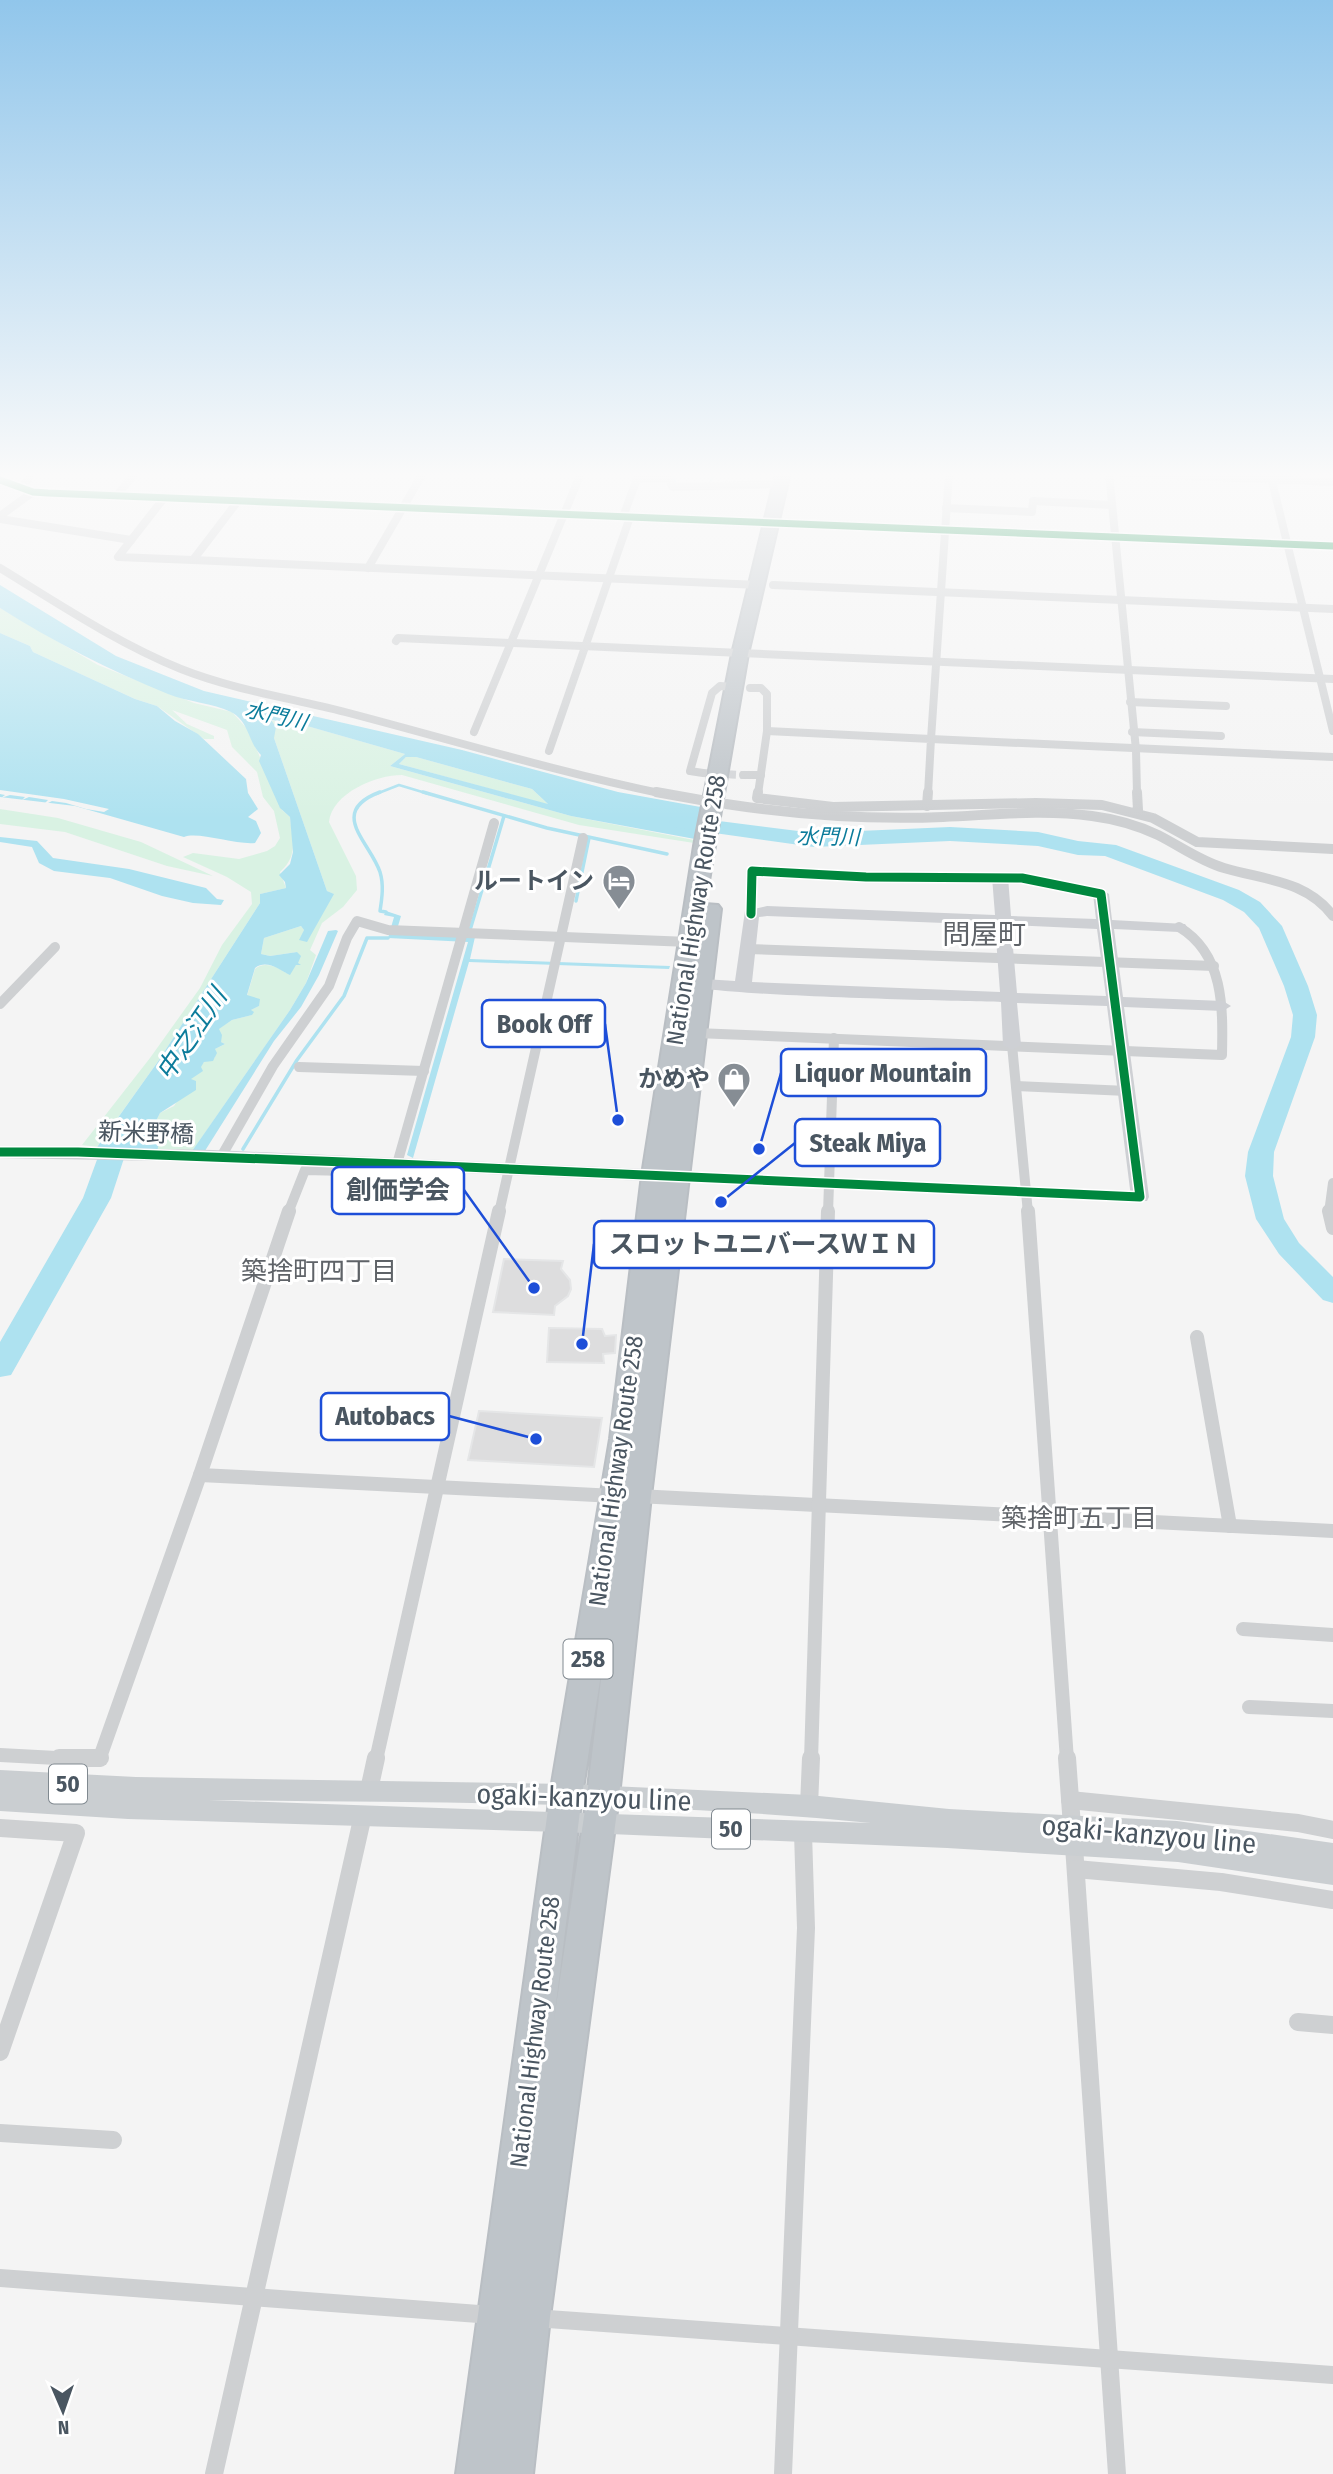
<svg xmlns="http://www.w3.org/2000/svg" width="1333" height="2474" font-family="'Fira Sans Condensed','Noto Sans JP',sans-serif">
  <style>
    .green { fill: #d9f2e3 }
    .water { fill: #aee2f0; fill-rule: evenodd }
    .pier { fill: #f4f4f4 }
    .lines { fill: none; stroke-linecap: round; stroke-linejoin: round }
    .stream-far1 { stroke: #aee2f0; stroke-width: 2.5 }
    .stream { stroke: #aee2f0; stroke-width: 3.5 }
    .river { fill: #aee2f0; fill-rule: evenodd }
    .building { fill: #ddddde; stroke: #e5e6e7; stroke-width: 2 }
    .street-tunnel { stroke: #d2d4d7; stroke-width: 8; stroke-dasharray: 8 4.5; stroke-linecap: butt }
    .highway-casing { stroke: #b9bec3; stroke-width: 4 }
    .street-far3 { stroke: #ced0d2; stroke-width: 8 }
    .street-far2 { stroke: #ced0d2; stroke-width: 10 }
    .street-far1 { stroke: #ced0d2; stroke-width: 14 }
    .street { stroke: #ced0d2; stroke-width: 18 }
    .secondary { fill: #ced0d4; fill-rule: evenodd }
    .primary { fill: #caced1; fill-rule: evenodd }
    .highway { fill: #bec4c9; fill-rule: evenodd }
    .cycleway-far1-casing { stroke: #fff; stroke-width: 10 }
    .cycleway-casing { stroke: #fff; stroke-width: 12 }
    .cycleway-far1 { stroke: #00873e; stroke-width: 7 }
    .cycleway { stroke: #00873e; stroke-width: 9 }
    .labels { text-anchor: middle; stroke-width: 6; stroke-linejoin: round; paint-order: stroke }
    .far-water-label { font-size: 21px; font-style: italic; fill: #0c7c9b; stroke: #fff }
    .shield { fill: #fff; stroke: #808990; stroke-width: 2 }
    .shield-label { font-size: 23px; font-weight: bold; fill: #4a5661 }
    .poi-label { font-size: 24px; font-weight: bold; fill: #4a5661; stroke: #fff; text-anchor: end }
    .street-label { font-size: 24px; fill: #4a5661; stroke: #fff }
    .water-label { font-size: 26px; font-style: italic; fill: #0c7c9b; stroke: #fff }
    .neighbourhood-label { font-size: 26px; fill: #5f6368; stroke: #fff }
    .quarter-label { font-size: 28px; fill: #5f6368; stroke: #fff }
    .near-street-label { font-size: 28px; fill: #4a5661; stroke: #fff }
    .leader { fill: none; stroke: #1d4ed8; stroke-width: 2.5 }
    .callout-dot { fill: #1d4ed8; stroke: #fff; stroke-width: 2.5 }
    .callout { fill: #fff; stroke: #1d4ed8; stroke-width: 2.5 }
    .callout-label { font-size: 26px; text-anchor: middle; font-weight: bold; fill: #4a5661 }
  </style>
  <rect width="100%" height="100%" fill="#f4f4f4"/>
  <!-- green -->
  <g class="green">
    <path d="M0,608L98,665L194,703L232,712L249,731L282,810L290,817C292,840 299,855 280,872L286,888L260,894V903L159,1060L97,1147L82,1145L150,1058L200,988L222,945L252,904L251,892L227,877L183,857L193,853L239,859L267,851L275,846L280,838L274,811L263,797L257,772L232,747L227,730L172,710L187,724L214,736V739H204L157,706L135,699L33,652L30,646L0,633Z"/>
    <path d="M271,720L278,723L300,724L405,754L390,766L571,816L694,840V843L579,825L402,775C376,775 332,793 329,822L356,876L357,890L343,907L322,923L310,950L316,955L306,983L290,1010L193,1150L157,1149L160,1139L155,1123L160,1113L174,1106L193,1075L202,1071L200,1067L204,1062L215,1058V1049L225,1044L221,1042L218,1029L232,1020L252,1015L251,1010L259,1006L258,999L247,996L255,969C263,961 278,966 286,973L298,963L297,952L270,956L261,954L264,938L301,926L304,930L302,936L333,894L327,891L274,738Z"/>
    <path d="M406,757H416L532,789L549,805L399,764Z"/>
    <path d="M0,809L58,818L141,842L213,876L167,866L65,832L0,824Z"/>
  </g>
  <!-- water -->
  <g class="water">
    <path d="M0,585L116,656L204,691L462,750L618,792L717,810L711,842L571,816L390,766L405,754L300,724L271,720L276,727L274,738L327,891L334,894L307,942L299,940L304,930L301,926L264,938L261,954L270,956L297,952L301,956L298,963L301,965H296L290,975C279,970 267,959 255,968L247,995L260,999L259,1006L251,1010L254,1012L252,1015L232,1020L219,1029L222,1035L221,1042L225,1044L215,1049L217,1053L213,1061L204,1062L201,1067L203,1071L191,1079L196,1081V1090L160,1113L155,1123L161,1133L157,1152L95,1150L159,1060L260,903V894L286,888L285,882L279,875L290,864L293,852L290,817L280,808L259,761L261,755C248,742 249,721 231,712C213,703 188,702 168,694C109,670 54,642 0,608ZM406,757H416L532,789L548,804L399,764Z"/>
    <path d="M0,633L30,646L33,652L135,699L157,706L175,721L198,734L246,779L248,793L258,809L248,817L256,821L261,833L255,843C235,845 198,831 184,837L75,806L0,797Z"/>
    <path d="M0,837L37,841L53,858L129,869L206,888L217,899L224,900L221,905L193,903L162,896L110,878L54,871L39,863L32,847L0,842Z"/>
    <path d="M386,911L401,916L396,933L475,937L470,959L670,966L669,969L469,962L413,1158L407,1155L468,942L388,938L394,917L384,915Z"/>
    <path d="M336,930L338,931L319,975L301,1007L274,1041L203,1154H190L290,1010L306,983L328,931Z"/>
  </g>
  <!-- pier -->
  <path class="pier" d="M0,790L64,799L109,809L104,812L86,809L66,803L52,801L48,803H45L48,800L29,797L22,800L25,797L10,795L1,798L5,795L0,794Z"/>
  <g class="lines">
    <!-- stream-far1 -->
    <g class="stream-far1">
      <path d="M666,477L673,476L676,485H679"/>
      <path d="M709,484L715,473"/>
      <path d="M376,794L399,785L429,794"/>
    </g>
    <!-- stream -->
    <g class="stream">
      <path d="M380,792C327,812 370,842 380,872C384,885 382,898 380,911L386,912"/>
      <path d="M423,792L547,828L667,854"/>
      <path d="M576,901L589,838"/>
      <path d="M470,930L504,816"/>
      <path d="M243,1149L297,1060L344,996L367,938H388"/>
    </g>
    <!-- river -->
    <g class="river">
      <path d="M680,816L814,833L950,827L1038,832L1078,841L1116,845L1239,890L1260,902L1282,926L1308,986L1317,1015L1315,1037L1274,1152L1273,1176L1284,1219L1299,1243L1333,1277V1303L1323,1300L1279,1254L1256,1219L1245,1176L1248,1152L1291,1037L1293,1015L1284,986L1259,928L1244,912L1223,900L1105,856L1078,855L1038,846L950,841L814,847L672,827L669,822L672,817Z"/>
      <path d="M128,1119L137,1121L141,1127L128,1146L111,1198L15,1368L11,1375L0,1377V1342L83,1198L102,1146L119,1121Z"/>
    </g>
  </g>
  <!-- building -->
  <g class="building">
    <path d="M504,1259L563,1261L561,1269L570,1280L571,1289L568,1296L555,1306L554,1315L493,1312Z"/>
    <path d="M549,1328L602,1329L605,1336L616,1335L615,1353L603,1354L604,1363L547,1362Z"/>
    <path d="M479,1411L602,1418L594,1467L468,1460Z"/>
  </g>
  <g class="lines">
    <!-- street-tunnel -->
    <path class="street-tunnel" d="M703,773L743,775"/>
    <defs>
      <path id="highway" d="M776,473H790L748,654L705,904L718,905L721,909L651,1496L619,1796L550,2317L533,2474H456L550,1795L610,1439L642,1175L694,846L732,654ZM604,1655L587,1796L554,2020L582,1795Z"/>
    </defs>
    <!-- highway casing -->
    <use href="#highway" class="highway-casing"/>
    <!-- street-far3 -->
    <g class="street-far3">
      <path d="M949,473L931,739L1333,757"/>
      <path d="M1109,473L1136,750L1137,794"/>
      <path d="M1121,473L1333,482"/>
      <path d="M1270,473L1333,731"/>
      <path d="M636,479L668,478L673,487L781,484"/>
      <path d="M20,488L28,480L30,473"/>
      <path d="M116,496L136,473"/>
      <path d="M164,498L118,557L193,560L238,501"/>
      <path d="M946,508L1032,512L1033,501L1112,505"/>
      <path d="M0,516L33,492"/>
      <path d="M623,517L639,473"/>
      <path d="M0,519L131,540"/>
      <path d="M785,524L1333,546"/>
      <path d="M193,560L759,585"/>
      <path d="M0,568C59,604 117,643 181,669C234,690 291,698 345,712C452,740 557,772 664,794"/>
      <path d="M368,568L423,473"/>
      <path d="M773,585L1333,609"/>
      <path d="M396,641L398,638L1333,679"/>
      <path d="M750,688H761L767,694V731L758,794"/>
      <path d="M1130,702L1226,706"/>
      <path d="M767,731L931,739L928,794"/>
      <path d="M474,732L581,473"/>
      <path d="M1132,732L1221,736"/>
      <path d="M549,751L630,517"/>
      <path d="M703,773L690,771L712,693L720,686L734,687"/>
      <path d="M743,775H761"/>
    </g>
    <!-- street-far2 -->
    <g class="street-far2">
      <path d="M656,792L712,802"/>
      <path d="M758,792L757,798L833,807L1036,803L1102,805L1153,818L1197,842L1333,849"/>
      <path d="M726,804C798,815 870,820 943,817C993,815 1042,809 1092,816C1115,819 1137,825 1158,835C1180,846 1200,861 1224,868C1264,880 1306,880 1333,916"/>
      <path d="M927,806L928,792"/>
      <path d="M1135,812L1138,810L1137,792"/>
      <path d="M751,914L752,871L866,877L1022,878L1101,894"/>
      <path d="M747,949L1214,966"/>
      <path d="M0,1004L55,947"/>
      <path d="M696,1033L1222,1055C1223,1007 1224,954 1179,927"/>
      <path d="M1012,1045L1028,1213"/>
      <path d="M299,1067L424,1071"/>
      <path d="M1016,1086L1127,1091"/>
      <path d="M221,1157L273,1066L329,986L347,938L357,921L388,930L689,942"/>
      <path d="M679,1176L1140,1197"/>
      <path d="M288,1213L305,1170L390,1172L397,1164L494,823"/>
      <path d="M499,1213L583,838"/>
      <path d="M828,1213L834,1038"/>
      <path d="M1329,1213L1333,1183"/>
    </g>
    <!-- street-far1 -->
    <g class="street-far1">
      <path d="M1028,1211L1067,1760"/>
      <path d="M1329,1211L1333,1228"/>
      <path d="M1197,1337L1230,1526"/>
      <path d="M200,1475L615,1496"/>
      <path d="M637,1496L1333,1531"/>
      <path d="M1243,1629L1333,1635"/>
      <path d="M1249,1707L1333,1711"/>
      <path d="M0,1755L94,1760"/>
      <path d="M99,1760L200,1475L289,1211"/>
      <path d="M376,1760L499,1211"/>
      <path d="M811,1760L828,1211"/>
    </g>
    <!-- street -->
    <g class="street">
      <path d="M59,1758H100"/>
      <path d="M1067,1758L1072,1826"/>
      <path d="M369,1790L376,1758"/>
      <path d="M1070,1800L1298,1823L1333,1830"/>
      <path d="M809,1806L811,1758"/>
      <path d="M0,1828L76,1833L0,2052"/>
      <path d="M1074,1846L1117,2474"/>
      <path d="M1076,1869L1221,1882L1333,1900"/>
      <path d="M1298,2022L1333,2025"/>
      <path d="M0,2133L113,2140"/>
      <path d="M0,2278L492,2315"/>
      <path d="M534,2318L1333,2375"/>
      <path d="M214,2474L363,1815"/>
      <path d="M783,2474L806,1928L803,1833"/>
    </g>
    <!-- secondary -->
    <g class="secondary">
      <path d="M0,477L35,489L48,490L785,521L791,524L785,527L48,496L29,494L0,484Z"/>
      <path d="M1000,872L1008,877L1011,916L1096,919L1093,894L1101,889L1109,894L1112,920L1185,924L1187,927L1179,932L1114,929L1123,997L1223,1001L1231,1006L1223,1011L1124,1007L1149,1197L1147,1201H1133L1131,1197L1107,1006L1017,1003L1021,1045L1012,1050L1003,1045L1001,1002C962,1001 692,996 680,983L688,978L735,981L745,911L767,906L995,915L992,877ZM767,916L995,925L1000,992L752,982L759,917ZM1011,925L1097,929L1106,996L1017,993Z"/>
      <path d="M0,1146L213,1150L668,1170L677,1176L668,1182L213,1162L0,1158Z"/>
    </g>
    <!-- primary -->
    <path class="primary" d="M0,1770L136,1777L566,1784L809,1795L949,1809L1177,1821L1333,1843V1885L1178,1862L947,1848L562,1832L128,1819L0,1811ZM208,1800C429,1803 651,1801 871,1823Z"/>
    <!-- highway -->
    <use href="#highway" class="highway"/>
    <defs>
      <path id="cycleway-far1" d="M0,480L33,492L48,493L1333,546"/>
      <path id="cycleway" d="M0,1152H78L397,1164L1140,1197L1101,894L1022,878L866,877L752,871L751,914"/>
    </defs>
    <!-- cycleway-far1 casing -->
    <use href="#cycleway-far1" class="cycleway-far1-casing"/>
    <!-- cycleway casing -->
    <use href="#cycleway" class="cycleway-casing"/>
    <!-- cycleway-far1 -->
    <use href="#cycleway-far1" class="cycleway-far1"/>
    <!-- cycleway -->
    <use href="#cycleway" class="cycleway"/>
  </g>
  <!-- sky -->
  <linearGradient id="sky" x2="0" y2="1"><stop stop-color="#91c6eb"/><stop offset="0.58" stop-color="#fafafa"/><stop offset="1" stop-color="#fafafa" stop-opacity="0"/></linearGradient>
  <rect width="1333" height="819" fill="url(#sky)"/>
  <!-- icons -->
  <defs>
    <symbol id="hotel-pin" viewBox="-11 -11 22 30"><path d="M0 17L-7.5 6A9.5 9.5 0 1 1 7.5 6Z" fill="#868d94" stroke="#fff"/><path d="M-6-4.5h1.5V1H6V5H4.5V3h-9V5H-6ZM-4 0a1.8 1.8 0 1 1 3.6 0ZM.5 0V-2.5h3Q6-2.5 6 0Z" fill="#fff"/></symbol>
    <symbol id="shop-pin" viewBox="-11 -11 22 30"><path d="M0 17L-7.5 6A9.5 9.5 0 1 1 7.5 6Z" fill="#868d94" stroke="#fff"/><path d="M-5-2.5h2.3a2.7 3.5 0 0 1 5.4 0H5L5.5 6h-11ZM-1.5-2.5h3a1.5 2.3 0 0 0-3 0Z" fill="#fff"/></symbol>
  </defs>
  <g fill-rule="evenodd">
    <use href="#hotel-pin" x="600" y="862" width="38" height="52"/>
    <use href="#shop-pin" x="715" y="1060" width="38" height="52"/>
  </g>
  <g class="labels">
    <!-- far-water labels -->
    <g class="far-water-label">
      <text transform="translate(276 716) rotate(13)" y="7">水門川</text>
      <text transform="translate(828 837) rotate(1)" y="7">水門川</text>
    </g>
    <!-- shield labels -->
    <g class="shield">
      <rect x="563.5" y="1639.5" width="49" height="39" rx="5"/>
      <rect x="49" y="1764.5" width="38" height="39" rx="5"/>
      <rect x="712" y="1809.5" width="38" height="39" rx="5"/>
    </g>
    <g class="shield-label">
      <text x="588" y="1667">258</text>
      <text x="68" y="1792">50</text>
      <text x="731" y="1837">50</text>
    </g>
    <!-- poi labels -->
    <g class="poi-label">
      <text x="594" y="889">ルートイン</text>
      <text x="710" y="1087">かめや</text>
    </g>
    <!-- street labels -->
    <g class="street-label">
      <text transform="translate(696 910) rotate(-81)" y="8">National Highway Route 258</text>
      <text transform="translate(146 1133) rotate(2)" y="8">新米野橋</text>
      <text transform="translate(616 1471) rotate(-82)" y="8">National Highway Route 258</text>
      <text transform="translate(535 2032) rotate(-83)" y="8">National Highway Route 258</text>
    </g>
    <!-- water labels -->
    <g class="water-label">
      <text transform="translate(191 1034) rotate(-56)" y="9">中之江川</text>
    </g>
    <!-- neighbourhood labels -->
    <g class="neighbourhood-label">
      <text x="319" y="1280">築捨町四丁目</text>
      <text x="1079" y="1527">築捨町五丁目</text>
    </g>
    <!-- quarter labels -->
    <g class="quarter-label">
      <text x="984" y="944">問屋町</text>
    </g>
    <!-- near-street labels -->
    <g class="near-street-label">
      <text transform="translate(584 1797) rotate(2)" y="10">ogaki-kanzyou line</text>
      <text transform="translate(1149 1834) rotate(5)" y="10">ogaki-kanzyou line</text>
    </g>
  </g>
  <!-- callouts -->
  <path class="leader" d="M618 1120L605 1024M759 1149L781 1073M721 1202L795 1143M534 1288L464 1190M582 1344L594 1244M536 1439L449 1416"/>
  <g class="callout-dot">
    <circle cx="618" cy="1120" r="7"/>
    <circle cx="759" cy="1149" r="7"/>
    <circle cx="721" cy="1202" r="7"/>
    <circle cx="534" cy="1288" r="7"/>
    <circle cx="582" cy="1344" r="7"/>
    <circle cx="536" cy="1439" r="7"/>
  </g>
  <g class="callout">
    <rect x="482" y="1000" width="123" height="47" rx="7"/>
    <rect x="781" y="1049" width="205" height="47" rx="7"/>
    <rect x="795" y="1119" width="145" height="47" rx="7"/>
    <rect x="332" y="1167" width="132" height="47" rx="7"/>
    <rect x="594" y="1221" width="340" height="47" rx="7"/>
    <rect x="321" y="1393" width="128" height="47" rx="7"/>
  </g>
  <g class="callout-label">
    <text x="544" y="1033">Book Off</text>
    <text x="883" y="1082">Liquor Mountain</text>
    <text x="868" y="1152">Steak Miya</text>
    <text x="398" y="1199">創価学会</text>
    <text x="764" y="1253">スロットユニバースＷＩＮ</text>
    <text x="385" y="1425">Autobacs</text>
  </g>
  <!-- north arrow -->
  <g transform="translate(63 2411) rotate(178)" stroke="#ffffff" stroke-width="5" paint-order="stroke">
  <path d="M0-5L12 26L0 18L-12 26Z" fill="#4a5661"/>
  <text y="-10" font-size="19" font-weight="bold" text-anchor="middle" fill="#4a5661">N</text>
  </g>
</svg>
